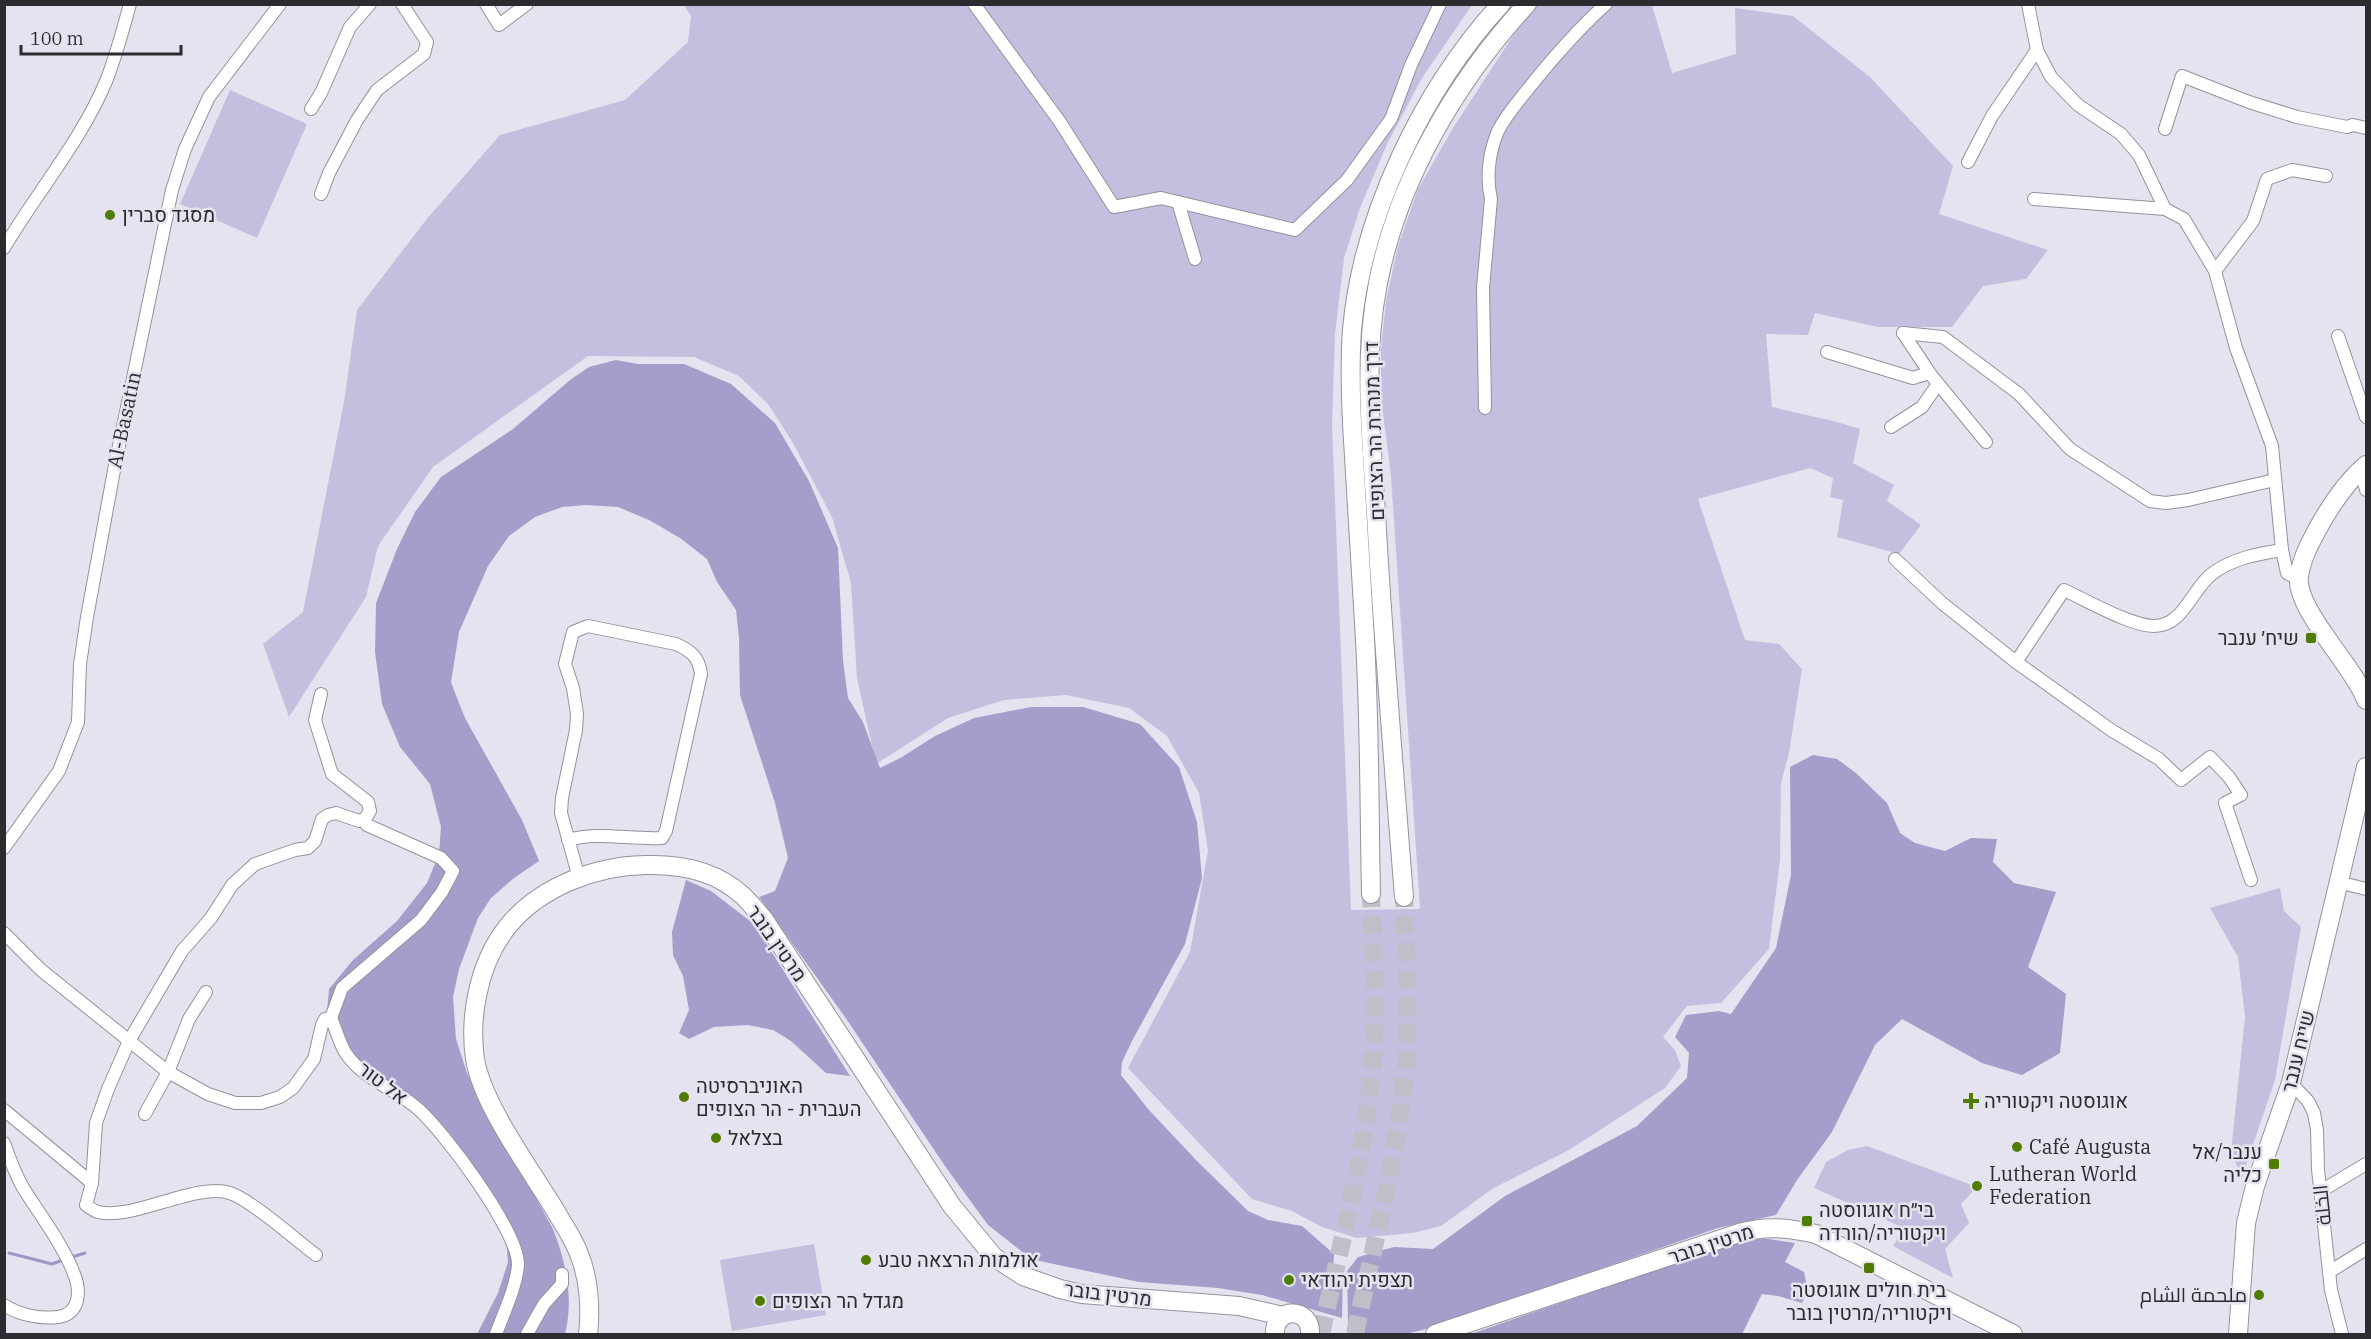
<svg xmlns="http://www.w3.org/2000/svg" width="2371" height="1339" font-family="'IBM Plex Serif',Cairo,Heebo,serif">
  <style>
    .green { fill: #c4bfde }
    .forest { fill: #a59ecb }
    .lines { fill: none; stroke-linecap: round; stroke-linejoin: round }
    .stream { stroke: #9e97c4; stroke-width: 3 }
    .secondary-tunnel { stroke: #bfbec9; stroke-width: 18; stroke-dasharray: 18 9; stroke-linecap: butt }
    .street-casing { stroke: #93929d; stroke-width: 14 }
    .secondary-casing { stroke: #93929d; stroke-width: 20 }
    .street { stroke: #fff; stroke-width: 12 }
    .secondary { stroke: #fff; stroke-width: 18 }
    .poi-dot { fill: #507c00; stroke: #e4e3ef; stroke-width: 2 }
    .labels { text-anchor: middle; stroke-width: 5; stroke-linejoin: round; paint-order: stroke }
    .poi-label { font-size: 20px; fill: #2c2b30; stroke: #e4e3ef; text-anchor: start }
    .street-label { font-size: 20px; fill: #2c2b30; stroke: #e4e3ef }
  </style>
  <rect width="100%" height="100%" fill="#e4e3ef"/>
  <!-- green -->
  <g class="green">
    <path d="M684,5H1472L1422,78L1387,144L1360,208L1344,258L1335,334L1332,424L1351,910L1420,909L1391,475L1381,398V349L1386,301L1398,246L1418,189L1453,128L1533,5H1652L1672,73L1736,54L1735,8L1793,16L1870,77L1953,166L1939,214L2048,250L2026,279L1983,286L1952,327H1878L1815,313L1808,335L1766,334L1772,407L1833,421L1860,429L1853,463L1894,485L1887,501L1921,525L1899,554L1837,537L1843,500L1830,497L1833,478L1810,468L1698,499L1745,640L1779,644L1802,669L1789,753L1781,783L1780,860L1769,949L1721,1003L1687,1006L1663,1037L1675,1050L1681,1066L1665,1088L1569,1150L1492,1189L1441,1226L1413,1233L1357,1238L1322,1227L1292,1211L1252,1199L1128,1068L1190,952L1208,851L1199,793L1167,736L1129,708L1066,695L1004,700L948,718L876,764L857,678L851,583L832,517L793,443L768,404L739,376L694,357L588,356L433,467L378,546L366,597L289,717L263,644L303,612L344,402L357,310L426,220L500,135L625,100L688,42L691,16Z"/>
    <path d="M230,90L307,124L257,238L180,204Z"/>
    <path d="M2280,888L2284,911L2301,927L2275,1080L2242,1177L2231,1152L2245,1017L2238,957L2210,908Z"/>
    <path d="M1867,1146L1977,1187L1961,1204L1969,1223L1945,1249L1953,1278L1893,1246L1904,1228L1814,1188L1826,1162L1848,1150Z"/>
    <path d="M814,1244L826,1315L732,1331L720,1260Z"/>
  </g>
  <!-- forest -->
  <g class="forest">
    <path d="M616,360L638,364H684L731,384L775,423L809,481L838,548L843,661L848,698L863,722L880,768L902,757L935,736L974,718L1031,707H1083L1140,724L1179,767L1197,822L1202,878L1185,944L1132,1041L1122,1062L1121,1075L1149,1110L1196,1160L1248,1211L1268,1220L1302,1226L1334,1254L1333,1271L1343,1272L1342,1318L1262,1295L1218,1288L1139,1282L1035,1260L1025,1254L988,1225L947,1169L845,1017L759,897L775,891L788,858L775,803L740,695L739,638L736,610L717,582L707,559L680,538L649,520L618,507L586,505L562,507L535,517L509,536L488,566L459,632L451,682L457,698L465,718L522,820L539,861L514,878L491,898L478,918L459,969L453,997L456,1039L467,1073L553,1229C566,1262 574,1299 565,1334H477L498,1293L508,1262L506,1239L488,1203L418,1104L354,1058L335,1033L327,1011L329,989L353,960L397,921L427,883L439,854L441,827L430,784L400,747L382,704L375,652L376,603L397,549L415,512L441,477L513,429L570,380L589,367Z"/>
    <path d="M1813,755L1837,759L1856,773L1887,803L1900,833L1915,843L1945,851L1971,838L1997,839L1993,862L2014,883L2056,892L2028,967L2066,994L2060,1053L2022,1075L1982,1063L1902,1019L1875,1045L1832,1132L1797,1180L1776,1215L1718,1228L1426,1329L1405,1334H1363L1348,1322L1347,1271L1358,1257L1394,1247L1433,1249L1505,1196L1637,1126L1687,1078L1689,1053L1675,1037L1686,1015L1719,1011L1731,1014L1776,948L1791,875L1790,767Z"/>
    <path d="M686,880L711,891L754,924L850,1076L826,1073L791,1041L773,1030L748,1025L714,1027L689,1039L679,1033L689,1010L683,976L673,955L672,932Z"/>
    <path d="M1761,1238L1795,1243L1785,1262L1804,1272L1808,1291L1802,1303L1778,1296L1762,1294L1742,1334H1471L1741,1240Z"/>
  </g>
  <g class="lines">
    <!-- stream -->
    <g class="stream">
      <path d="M9,1253L52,1264L63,1260"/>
      <path d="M69,1258L85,1253"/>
    </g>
    <!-- secondary-tunnel -->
    <g class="secondary-tunnel">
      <path d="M1321,1334C1339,1251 1362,1166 1371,1080C1378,1019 1373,956 1371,894"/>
      <path d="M1355,1334C1372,1252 1394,1168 1404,1084C1411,1023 1406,959 1404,897"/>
    </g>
    <defs>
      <g id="street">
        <path d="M486,4L499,25L527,4"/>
        <path d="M974,4L1060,122L1114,207L1161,198L1295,230L1347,180L1391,119L1411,65L1440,4"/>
        <path d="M2028,4L2037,50L2051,77L2078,105L2121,134L2139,155L2165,209"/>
        <path d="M311,109L321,93L350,27L370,4"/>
        <path d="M2165,129L2182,76L2249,102L2297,117L2347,127L2353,125L2366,128"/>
        <path d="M1968,162L1992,116L2037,50"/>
        <path d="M321,194L329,173L357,120L377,90L424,54L427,42L402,4"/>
        <path d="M2034,199L2165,209L2184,219L2215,271L2236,348L2272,446L2282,550L2287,573L2298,579"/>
        <path d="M1178,202L1195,259"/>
        <path d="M4,248C37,192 82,140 107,79C116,55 123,30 130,4"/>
        <path d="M2215,271L2253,221L2267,179L2292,170L2326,176"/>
        <path d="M1903,333L1943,337L2019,394L2070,449L2150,501L2166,503L2188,500L2275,480"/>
        <path d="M1903,333L1931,375L1986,442"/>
        <path d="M2338,336L2366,417"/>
        <path d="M1827,352L1913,378L1929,373"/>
        <path d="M1485,408L1483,288L1491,199C1486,177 1489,152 1498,131C1506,115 1517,103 1528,89C1552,59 1576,31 1606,4"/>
        <path d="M1891,427L1922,407L1938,384"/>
        <path d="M2361,469L2366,490"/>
        <path d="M1895,559L1942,603L2016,662L2111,730L2159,759L2181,780L2210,757L2229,777L2241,795L2225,803L2251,880"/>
        <path d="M2016,662L2064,590C2086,600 2131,626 2154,626C2184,626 2192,588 2213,573C2234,558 2257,554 2282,550"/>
        <path d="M568,840C599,831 630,840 662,838L666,831L701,674C699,657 691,651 676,644L588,626L573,632L565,664L573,688L577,714L576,730L562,798L561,813L579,878"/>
        <path d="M4,848L59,771L78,722L80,664L87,617L115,465L172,190L185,149L209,97L280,4"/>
        <path d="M2338,882L2366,889"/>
        <path d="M4,933L41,970L168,1072L208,1094L235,1103H261L280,1097L293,1088L314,1059L322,1025L325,1019L331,1018C336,1029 339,1042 345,1052C361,1078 395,1089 417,1108C443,1130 519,1232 518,1265C516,1288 504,1312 496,1334"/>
        <path d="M331,1018L342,988L421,920L442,892L453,871L441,858L367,825L364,819"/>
        <path d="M2291,1083L2308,1101L2314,1113L2317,1130L2318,1169L2331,1290L2342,1334"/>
        <path d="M4,1110L92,1183L86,1205C89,1207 94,1211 98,1212C132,1221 196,1182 230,1193C251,1200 296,1240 316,1255"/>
        <path d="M145,1114L168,1072L189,1019L206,992"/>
        <path d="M4,1143C9,1157 15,1173 22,1186C38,1212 64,1246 74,1274C81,1291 80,1314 58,1317C40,1319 19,1315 4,1305"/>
        <path d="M92,1183L96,1123L108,1089L129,1041L182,951L211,918L232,885L255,864L295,850L308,848L315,841L322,819L328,815L336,813L359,821L365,819L370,811L368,802L332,774L315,720L321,694"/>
        <path d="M2321,1191L2366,1164"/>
        <path d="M2329,1272L2366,1249"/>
        <path d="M527,1334L544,1304L562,1284V1274"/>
      </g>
      <g id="secondary">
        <path d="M2366,465C2346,482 2330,506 2317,530C2309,545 2301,560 2299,577C2295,609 2354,666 2366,700"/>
        <path d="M1371,894C1369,804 1370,713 1364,623C1361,568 1357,512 1354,456C1351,414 1349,372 1352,330C1362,215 1423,89 1501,4"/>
        <path d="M1404,897C1394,769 1383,641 1376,513C1371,436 1363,359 1378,283C1398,180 1456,81 1527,4"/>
        <path d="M588,1334C591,1309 589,1278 579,1254C574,1239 563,1224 555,1210C531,1170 482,1104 475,1059C472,1038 473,1016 477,996C482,970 492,946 508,926C540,887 595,866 645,865C679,864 716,871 742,895C750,902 756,911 763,918L952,1206L994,1257L1023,1276L1060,1289L1082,1294L1239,1306L1283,1316"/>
        <path d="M1275,1334C1274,1306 1312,1307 1310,1334"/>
        <path d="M1435,1334L1739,1233C1767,1225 1788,1228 1816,1234L2013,1334"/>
        <path d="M2238,1334L2246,1223L2255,1186L2291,1083L2366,767"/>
      </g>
    </defs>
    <!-- street casing -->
    <use href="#street" class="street-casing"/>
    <!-- secondary casing -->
    <use href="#secondary" class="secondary-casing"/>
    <!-- street -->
    <use href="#street" class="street"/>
    <!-- secondary -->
    <use href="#secondary" class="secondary"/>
  </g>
  <!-- markers -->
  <g class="poi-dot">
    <circle cx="110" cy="215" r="6"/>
    <rect x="2305" y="632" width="12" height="12" rx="3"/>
    <circle cx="684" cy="1097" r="6"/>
    <path d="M1968 1092h6v6h6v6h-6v6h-6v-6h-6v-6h6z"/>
    <circle cx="716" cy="1138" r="6"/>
    <circle cx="2017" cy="1147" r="6"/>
    <rect x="2268" y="1158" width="12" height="12" rx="3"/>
    <circle cx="1977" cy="1186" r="6"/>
    <rect x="1801" y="1215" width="12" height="12" rx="3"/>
    <circle cx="866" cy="1260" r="6"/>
    <rect x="1863" y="1262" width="12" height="12" rx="3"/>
    <circle cx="1289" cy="1280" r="6"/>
    <circle cx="2259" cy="1295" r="6"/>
    <circle cx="760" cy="1301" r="6"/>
  </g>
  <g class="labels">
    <!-- poi labels -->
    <g class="poi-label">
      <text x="122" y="222">מסגד סברין</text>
      <text x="2299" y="645" text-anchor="end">שיח׳ ענבר</text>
      <text x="696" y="1093">האוניברסיטה<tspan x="696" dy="23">העברית - הר הצופים</tspan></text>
      <text x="1984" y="1108">אוגוסטה ויקטוריה</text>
      <text x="728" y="1145">בצלאל</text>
      <text x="2029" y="1154">Café Augusta</text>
      <text x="2262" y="1159" text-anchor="end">ענבר/אל<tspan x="2262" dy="23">כליה</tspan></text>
      <text x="1989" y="1181">Lutheran World<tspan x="1989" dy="23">Federation</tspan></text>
      <text x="1819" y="1217">בי״ח אוגווסטה<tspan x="1819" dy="23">ויקטוריה/הורדה</tspan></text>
      <text x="878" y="1267">אולמות הרצאה טבע</text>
      <text x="1301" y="1287">תצפית יהודאי</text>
      <text x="1869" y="1297" text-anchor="middle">בית חולים אוגוסטה<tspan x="1869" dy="23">ויקטוריה/מרטין בובר</tspan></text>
      <text x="2247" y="1302" text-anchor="end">ملحمة الشام</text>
      <text x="772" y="1308">מגדל הר הצופים</text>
    </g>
    <!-- street labels -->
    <g class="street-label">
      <text transform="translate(124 420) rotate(-78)" y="7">Al-Basatin</text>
      <text transform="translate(1374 431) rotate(-92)" y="7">דרך מנהרת הר הצופים</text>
      <text transform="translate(777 943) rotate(55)" y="7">מרטין בובר</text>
      <text transform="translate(2298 1051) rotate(-76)" y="7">שייח ענבר</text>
      <text transform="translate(383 1083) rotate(37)" y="7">אל טור</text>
      <text transform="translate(2322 1205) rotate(-96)" y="7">الخلة</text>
      <text transform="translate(1711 1244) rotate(-18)" y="7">מרטין בובר</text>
      <text transform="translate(1108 1294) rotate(7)" y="7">מרטין בובר</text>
    </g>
  </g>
  <!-- border -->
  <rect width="2371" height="1339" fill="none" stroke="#2c2b30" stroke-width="12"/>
  <!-- scale -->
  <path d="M21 45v9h160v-9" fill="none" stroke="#2c2b30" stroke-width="3"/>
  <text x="30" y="45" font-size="18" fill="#2c2b30" stroke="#e4e3ef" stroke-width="4.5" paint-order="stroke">100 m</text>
</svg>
